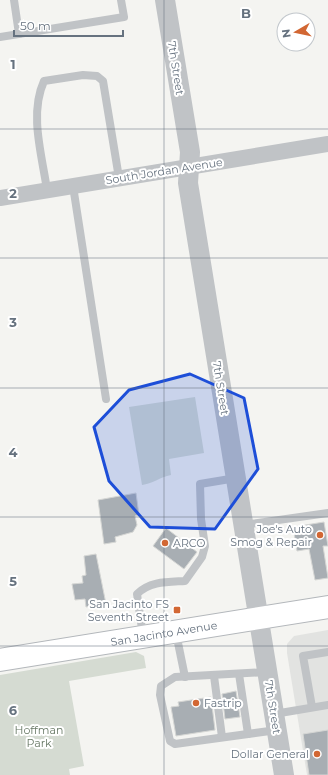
<svg xmlns="http://www.w3.org/2000/svg" width="328" height="775" font-family="Montserrat,sans-serif">
  <style>
    .built { fill: #e2e3e1 }
    .green { fill: #d5dbd2 }
    .building { fill: #a8aeb3; stroke: #d5d6d4 }
    .lines { fill: none; stroke-linecap: round; stroke-linejoin: round }
    .secondary-casing { stroke: #b3b7bb; stroke-width: 24 }
    .service { stroke: #c0c3c6; stroke-width: 8 }
    .minor { stroke: #c0c3c6; stroke-width: 16 }
    .tertiary { stroke: #c0c3c6; stroke-width: 20 }
    .secondary { stroke: #fff; stroke-width: 22 }
    .marked { fill: #1d4ed8; fill-opacity: 0.2; stroke: #1d4ed8; stroke-width: 3; stroke-linejoin: round }
    .grid { fill: none; stroke: #66727f; stroke-width: 1; stroke-opacity: 0.55 }
    .poi-dot { fill: #d26733; stroke: #fff; stroke-width: 1.5 }
    .labels { text-anchor: middle; stroke-width: 4; stroke-linejoin: round; paint-order: stroke }
    .street-label { font-size: 11px; fill: #66727f; stroke: #fff }
    .poi-label { font-size: 11px; fill: #66727f; stroke: #fff; text-anchor: end }
    .park-label { font-size: 11px; fill: #667764; stroke: #fff }
    .grid-label { font-size: 13px; text-anchor: middle; font-weight: bold; fill: #66727f; stroke: #fff; stroke-width: 4; stroke-linejoin: round; paint-order: stroke }
  </style>
  <rect width="100%" height="100%" fill="#f4f4f1"/>
  <!-- built -->
  <path class="built" d="M328,630V775H307L287,653V644L294,636Z"/>
  <!-- green -->
  <g class="green">
    <path d="M195,397L204,453L169,459L171,475C160,477 152,484 142,485L129,407Z"/>
    <path d="M136,652L144,656L146,668L69,681L84,766L69,769L70,775H0V675Z"/>
  </g>
  <!-- building -->
  <g class="building">
    <path d="M136,493L139,515L135,516L137,525L133,532L115,537L116,542L104,544L98,500Z"/>
    <path d="M324,522L328,546H323L328,578L315,580L309,549L297,551L293,527Z"/>
    <path d="M166,528L197,552L184,569L153,546Z"/>
    <path d="M96,554L106,604L86,607L85,599L75,600L72,584L83,583L82,576L86,575L84,556Z"/>
    <path d="M236,691L240,717L225,719L222,694Z"/>
    <path d="M211,697L215,730L176,736L171,707L179,706L178,702Z"/>
    <path d="M328,730V775H309L303,734Z"/>
  </g>
  <g class="lines">
    <defs>
      <g id="secondary">
        <path id="s1" d="M0,660L328,607"/>
      </g>
    </defs>
    <!-- secondary casing -->
    <use href="#secondary" class="secondary-casing"/>
    <!-- service -->
    <g class="service">
      <path d="M14,0L19,34"/>
      <path d="M0,37L124,17L121,0"/>
      <path d="M73,186L106,399"/>
      <path d="M47,190C42,155 29,114 44,81L83,75L97,76L103,81L119,178"/>
      <path d="M244,525L328,513"/>
      <path d="M176,633L185,677"/>
      <path d="M143,636L137,594C150,581 168,582 185,581L202,557L205,546L201,519L200,484L236,478"/>
      <path d="M267,672L175,677L161,686L160,695L170,741L175,744L277,730"/>
      <path d="M239,674L248,734"/>
      <path d="M214,676L222,737"/>
      <path d="M312,707L303,656L328,652"/>
      <path d="M274,714L328,705"/>
    </g>
    <!-- minor -->
    <path class="minor" d="M0,198L328,144"/>
    <!-- tertiary -->
    <path class="tertiary" d="M165,0L190,152L188,183L284,775"/>
    <!-- secondary -->
    <use href="#secondary" class="secondary"/>
  </g>
  <!-- marked area -->
  <path class="marked" d="M190,374L244,398L258,469L215,529L150,527L109,481L94,427L129,390Z"/>
  <!-- grid -->
  <path class="grid" d="M164,0V775M0,129H328M0,258H328M0,388H328M0,517H328M0,646H328"/>
  <!-- markers -->
  <g class="poi-dot">
    <circle cx="320" cy="535" r="4"/>
    <circle cx="165" cy="543" r="4"/>
    <rect x="173" y="606" width="8" height="8" rx="2"/>
    <circle cx="196" cy="703" r="4"/>
    <circle cx="317" cy="754" r="4"/>
  </g>
  <g class="labels">
    <!-- street labels -->
    <g class="street-label">
      <text transform="translate(176 68) rotate(81)" y="4">7th Street</text>
      <text transform="translate(164 171) rotate(-9)" y="4">South Jordan Avenue</text>
      <text transform="translate(221 388) rotate(81)" y="4">7th Street</text>
      <text dy="4" stroke="none"><textPath href="#s1" startOffset="166">San Jacinto Avenue</textPath></text>
      <text transform="translate(273 707) rotate(81)" y="4">7th Street</text>
    </g>
    <!-- poi labels -->
    <g class="poi-label">
      <text x="312" y="533">Joe's Auto<tspan x="312" dy="13">Smog &amp; Repair</tspan></text>
      <text x="173" y="547" text-anchor="start">ARCO</text>
      <text x="169" y="608">San Jacinto FS<tspan x="169" dy="13">Seventh Street</tspan></text>
      <text x="204" y="707" text-anchor="start">Fastrip</text>
      <text x="309" y="758">Dollar General</text>
    </g>
    <!-- park labels -->
    <g class="park-label">
      <text x="39" y="734">Hoffman<tspan x="39" dy="13">Park</tspan></text>
    </g>
  </g>
  <g class="grid-label">
    <text x="246" y="18">B</text>
    <text x="13" y="69">1</text>
    <text x="13" y="198">2</text>
    <text x="13" y="327">3</text>
    <text x="13" y="457">4</text>
    <text x="13" y="586">5</text>
    <text x="13" y="715">6</text>
  </g>
  <!-- north arrow -->
  <g transform="translate(296 32) rotate(261)"><circle r="19" fill="#ffffff" stroke="#c2c7cc"/>
  <path d="M0-3L7 15L0 10L-7 15Z" fill="#d26733"/>
  <text y="-6" font-size="11" font-weight="bold" text-anchor="middle" fill="#66727f">N</text>
  </g>
  <!-- scale -->
  <path d="M14 30v6h109v-6" fill="none" stroke="#66727f" stroke-width="2"/>
  <text x="20" y="30" font-size="12" fill="#66727f" stroke="#ffffff" stroke-width="3" paint-order="stroke">50 m</text>
</svg>
